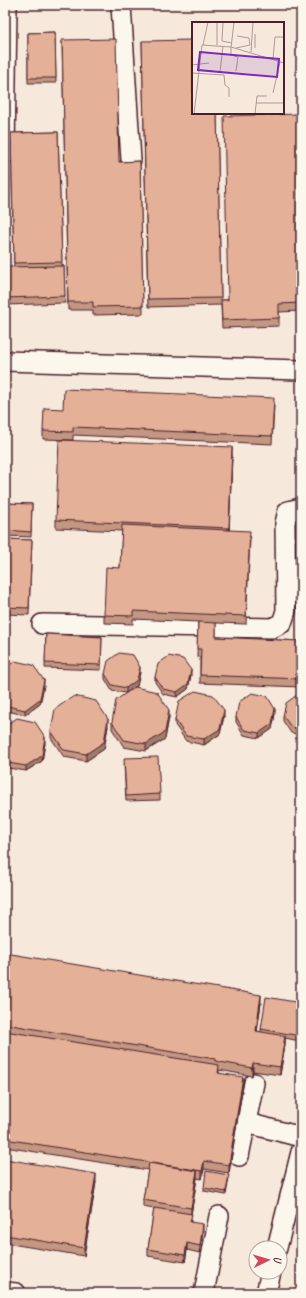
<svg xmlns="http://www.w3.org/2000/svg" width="306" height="1298" font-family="Caveat,sans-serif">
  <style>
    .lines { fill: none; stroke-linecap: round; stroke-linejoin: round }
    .minor-casing { stroke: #4a1f2b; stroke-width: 22 }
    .minor { stroke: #fbf7ec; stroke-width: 19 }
    .wall { fill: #c49782; stroke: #4a1f2b }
    .shaded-wall { fill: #a07b6a; stroke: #4a1f2b }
    .building { fill: #e4b097; stroke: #4a1f2b }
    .inset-road { fill: none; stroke: #b19895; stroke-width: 1 }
    .view { fill: #7b2cbf; fill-opacity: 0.15; stroke: #7b2cbf; stroke-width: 2 }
    .inset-edge { fill: none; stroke: #4a1f2b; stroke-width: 2 }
  </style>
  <rect width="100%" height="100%" fill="#f6e9db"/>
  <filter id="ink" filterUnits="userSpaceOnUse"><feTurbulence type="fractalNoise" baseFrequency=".025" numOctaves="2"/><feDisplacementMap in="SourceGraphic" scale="8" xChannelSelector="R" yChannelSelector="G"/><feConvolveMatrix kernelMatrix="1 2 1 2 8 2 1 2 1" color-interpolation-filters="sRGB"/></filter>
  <g filter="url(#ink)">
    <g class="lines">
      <defs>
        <g id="minor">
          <path d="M121,5L131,160"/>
          <path d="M5,154L7,5"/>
          <path d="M5,361L301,370"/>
          <path d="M42,624L272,628L282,623L286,611L285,523L288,511L301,508"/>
          <path d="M247,1123L301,1137"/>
          <path d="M239,1156L254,1083"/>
          <path d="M277,1248L301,1152"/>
          <path d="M5,1292L16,1293"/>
          <path d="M204,1293L219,1216"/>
          <path d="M266,1293L271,1272"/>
        </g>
      </defs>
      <!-- minor casing -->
      <use href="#minor" class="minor-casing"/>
      <!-- minor -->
      <use href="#minor" class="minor"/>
    </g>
    <!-- wall -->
    <g class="wall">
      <path d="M55,32L56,83H28V33Z"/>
      <path d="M62,40L119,162L140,161L143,314L93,315V310H68Z"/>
      <path d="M142,41L217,113L221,300H228L301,114V311L279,312V326L222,328L221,305L148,307Z"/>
      <path d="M58,132L62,266H64L65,303L5,305V267H14L11,133Z"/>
      <path d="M274,406L272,444L73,435V440L43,439V431L63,409Z"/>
      <path d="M232,455L229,531L250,539L246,624L216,623V637L301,641V687L200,683V657H197L198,622L133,619V624L104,623V615L120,568L122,531L56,528V520Z"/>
      <path d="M5,503L32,504L31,537L5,536Z"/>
      <path d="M5,539L32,540L29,615L5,614Z"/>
      <path d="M46,634L102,637L101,670L45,668Z"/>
      <path d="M5,668L44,685L40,704L25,715L7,711L5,709Z"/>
      <path d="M140,672L137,686L135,687L169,717L165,739L146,751L124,747L112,729V722L126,693L112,691L105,679V674Z"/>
      <path d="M191,675L188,689L177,697L163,694L155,682V677Z"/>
      <path d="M301,696V735L291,733L283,721V716Z"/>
      <path d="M275,714L272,729L259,738L244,735L236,722V717Z"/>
      <path d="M224,716L220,734L204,745L186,741L175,725V720Z"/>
      <path d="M5,726L45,743L42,761L26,771L8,768L5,763Z"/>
      <path d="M108,726L104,749L86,761L64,757L51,738V731Z"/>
      <path d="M124,764L160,794V800L126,801Z"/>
      <path d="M5,953L261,1003L257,1031L261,1032V1029L301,1003L300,1041L285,1038V1044L280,1075L253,1071L252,1076L219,1070V1073L243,1085L229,1173L204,1169L202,1179L197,1178L191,1214V1222L203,1231L200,1253L187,1250L185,1262L148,1256V1249L154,1209L143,1207V1200L148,1170L5,1147Z"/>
      <path d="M5,1159L96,1182L84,1256L5,1243Z"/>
      <path d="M229,1178L226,1195L204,1191V1188Z"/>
    </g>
    <!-- shaded-wall -->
    <g class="shaded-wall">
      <path d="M232,447V455L229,536V528Z"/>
      <path d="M140,667V672L137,686L126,693V688Z"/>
      <path d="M191,670V675L188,689L177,697V692Z"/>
      <path d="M44,680V685L40,704L25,715V710Z"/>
      <path d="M275,709V714L272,729L259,738V733Z"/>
      <path d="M169,710V717L165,739L146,751V744Z"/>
      <path d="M224,710V716L220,734L204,745V739Z"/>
      <path d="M108,719V726L104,749L86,761V754Z"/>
      <path d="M45,737V743L42,761L26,771V766Z"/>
      <path d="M261,995V1003L256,1039V1031Z"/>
      <path d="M285,1036V1044L280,1075V1067Z"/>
      <path d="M253,1063V1071L252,1076V1068Z"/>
      <path d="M243,1077V1085L229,1173V1165Z"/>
      <path d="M204,1161V1169L202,1179V1171Z"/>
      <path d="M197,1171V1178L191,1215V1208Z"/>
      <path d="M96,1174V1182L84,1256V1248Z"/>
      <path d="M203,1224V1231L200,1253V1246Z"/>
      <path d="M187,1243V1250L185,1262V1255Z"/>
    </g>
    <!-- building -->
    <g class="building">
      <path d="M55,32L56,78H28V33Z"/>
      <path d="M116,39L119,162L140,161L143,306L93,307V302H68L62,40Z"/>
      <path d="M193,40V113H217L221,298L148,299L142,41Z"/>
      <path d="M301,114V303L279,304V318L222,320L221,300H228L224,116Z"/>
      <path d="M58,132L62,262L14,263L11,133Z"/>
      <path d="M64,266L65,296L5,298V267Z"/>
      <path d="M64,389L274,398L272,436L73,427V432L43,431L44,408L63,409Z"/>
      <path d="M59,440L232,447L229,528L56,520Z"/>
      <path d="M5,503L32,504L31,532L5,530Z"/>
      <path d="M122,525L250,531L246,616L133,611V616L104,615L106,567L120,568Z"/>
      <path d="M5,539L32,540L29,608L5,607Z"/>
      <path d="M198,622L216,623V637L301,641V679L200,675L201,649H197Z"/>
      <path d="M46,634L102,637L101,665L45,663Z"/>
      <path d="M119,653L133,655L140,667L137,680L126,688L112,685L105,674L108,661Z"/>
      <path d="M169,656L183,659L191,670L188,684L177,692L163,689L155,677L158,664Z"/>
      <path d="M15,661L33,665L44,680L40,699L25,710L7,706L5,703V668Z"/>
      <path d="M135,687L157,692L169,710L165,732L146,744L124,740L112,722L116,700Z"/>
      <path d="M195,691L213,695L224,710L220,729L204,739L186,736L175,720L179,701Z"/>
      <path d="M252,693L267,696L275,709L272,724L259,733L244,730L236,717L239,702Z"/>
      <path d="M297,695L301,696V730L291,727L283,716L286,703Z"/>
      <path d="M74,696L96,701L108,719L104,742L86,754L64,750L51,731L55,709Z"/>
      <path d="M17,718L35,722L45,737L42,756L26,766L8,763L5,758V726Z"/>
      <path d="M158,757L160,794L126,796L124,758Z"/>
      <path d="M5,953L261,995L256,1031L285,1036L280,1067L253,1063L252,1068L215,1061V1059L5,1024Z"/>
      <path d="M266,997L301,1003V1026L300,1036L261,1029Z"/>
      <path d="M5,1031L219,1065L218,1073L243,1077L229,1165L204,1161L202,1171L5,1139Z"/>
      <path d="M5,1159L96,1174L84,1248L5,1235Z"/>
      <path d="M149,1163L197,1171L191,1208L143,1200Z"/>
      <path d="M206,1171L229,1175L226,1192L204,1188Z"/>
      <path d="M154,1208L192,1214L190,1222L203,1224L200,1246L187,1243L185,1255L148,1249Z"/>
    </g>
  </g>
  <!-- overview -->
  <g transform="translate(192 22)">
    <rect width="92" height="92" fill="#f6e9db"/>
    <path class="inset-road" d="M31,0L30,19L40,21M42,0L39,26V33L46,35L44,49M11,23L16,0M25,23V1M44,26L58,23L57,16L45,14M63,26V12M59,30L61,0M81,37L83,15H92M0,43L17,41M6,48L21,49M28,50L31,24M0,51L32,53L33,63L37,66V75M81,71L88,40M64,81H92M2,92L10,23L39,25L92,41M63,92L65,74H75"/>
    <path class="view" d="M8,30L87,37L85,55L6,48Z"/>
    <rect width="92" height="92" class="inset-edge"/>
  </g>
  <!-- margin -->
  <rect width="306" height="1298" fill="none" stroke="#fbf7ec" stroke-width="20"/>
  <rect x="10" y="10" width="286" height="1278" fill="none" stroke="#4a1f2b" stroke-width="1.5" filter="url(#ink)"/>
  <!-- north arrow -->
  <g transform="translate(268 1260) rotate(85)"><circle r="19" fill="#fbf7ec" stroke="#b4a19f"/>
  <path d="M0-3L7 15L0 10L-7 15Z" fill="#d1495b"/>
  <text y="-6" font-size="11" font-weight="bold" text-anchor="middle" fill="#4a1f2b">U</text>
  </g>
</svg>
